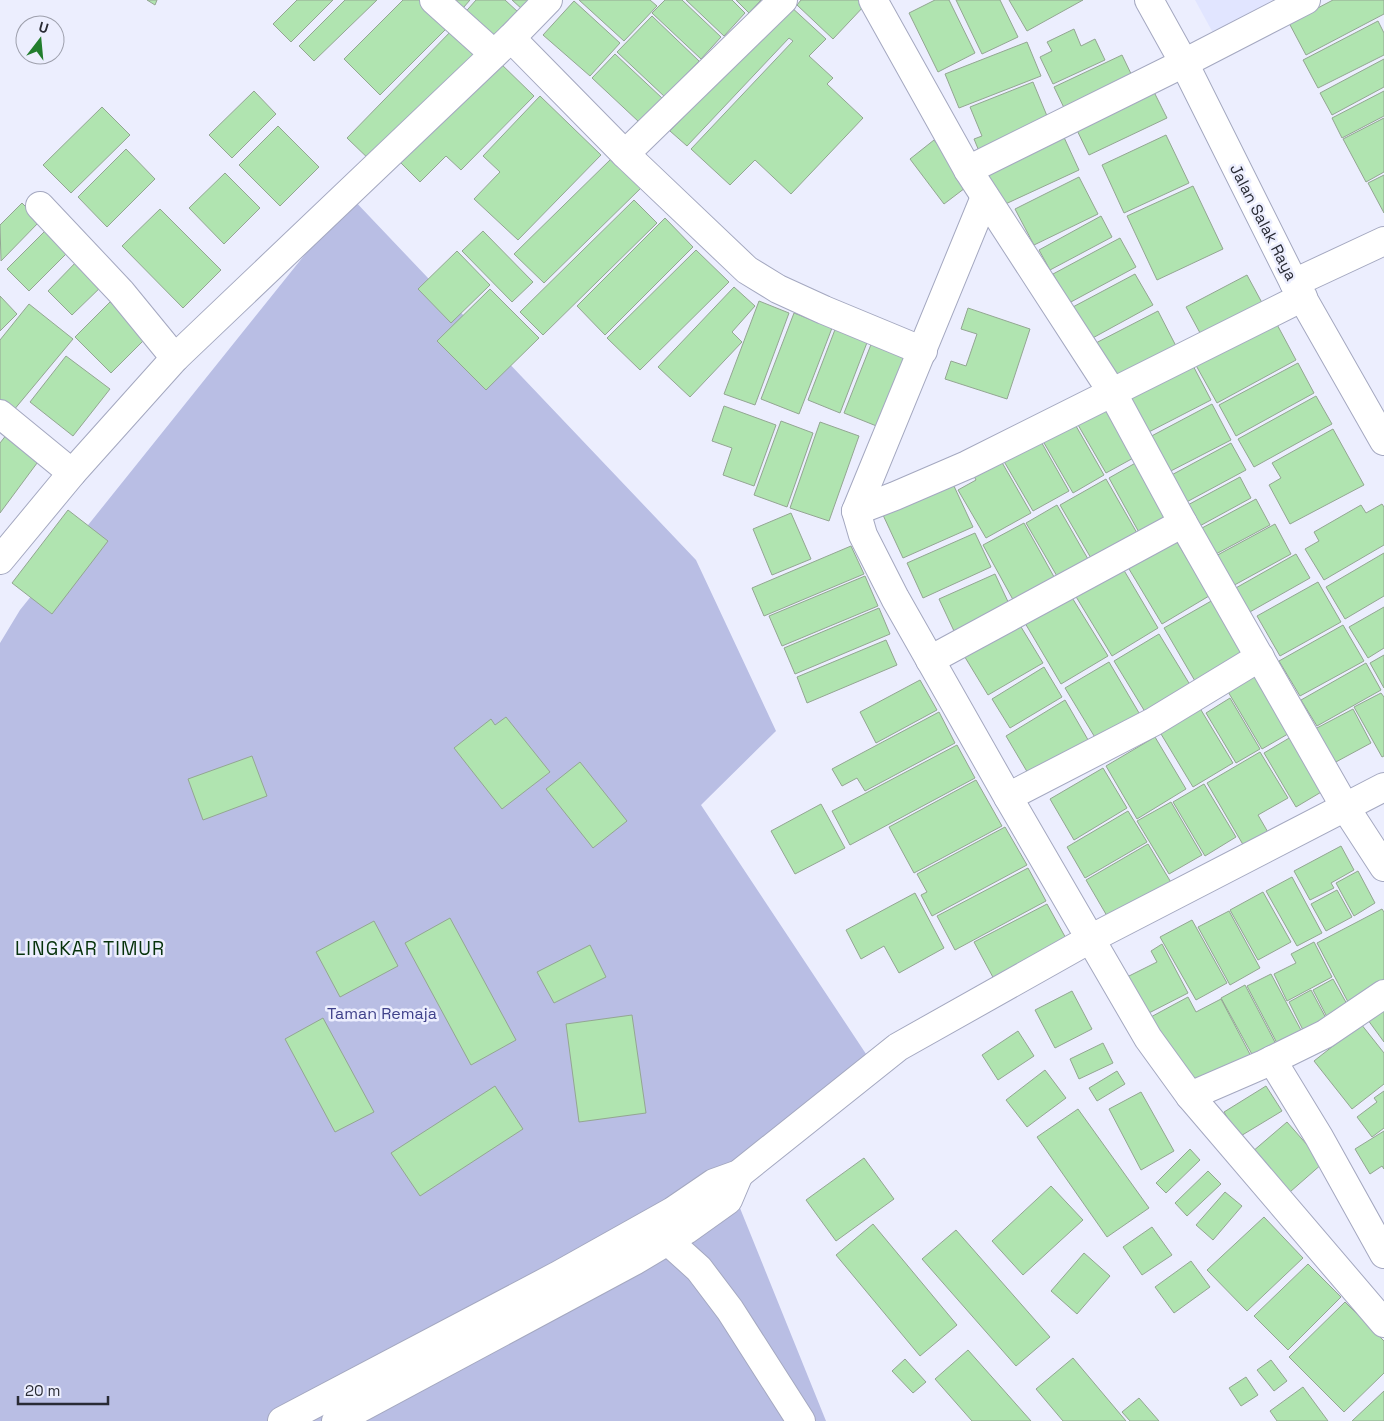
<svg xmlns="http://www.w3.org/2000/svg" width="1384" height="1421" font-family="'Space Grotesk',sans-serif">
  <style>
    .built { fill: #e1e5ff }
    .green { fill: #b9bee4 }
    .building { fill: #b0e4b0; stroke: #93a692 }
    .lines { fill: none; stroke-linecap: round; stroke-linejoin: round }
    .street-casing { stroke: #a4a8c0; stroke-width: 30 }
    .primary-casing { stroke: #a4a8c0; stroke-width: 30 }
    .street { stroke: #fff; stroke-width: 28 }
    .primary { stroke: #fff; stroke-width: 28 }
    .labels { text-anchor: middle; stroke-width: 5; stroke-linejoin: round; paint-order: stroke }
    .street-label { font-size: 16px; fill: #292b34; stroke: #eceefe }
    .park-label { font-size: 16px; fill: #3f418a; stroke: #eceefe }
    .quarter-label { font-size: 19px; letter-spacing: 1px; fill: #07330c; stroke: #eceefe }
  </style>
  <rect width="100%" height="100%" fill="#eceefe"/>
  <!-- built -->
  <path class="built" d="M1195,0H1299L1218,42Z"/>
  <!-- green -->
  <path class="green" d="M351,197L696,560L776,731L701,805L872,1063L727,1176L826,1421H0V643L20,610Z"/>
  <!-- building -->
  <g class="building">
    <path d="M147,0H157L155,5Z"/>
    <path d="M297,0H333L291,42L273,24Z"/>
    <path d="M345,0H377L314,61L299,46Z"/>
    <path d="M403,0H422L448,27L380,95L344,59Z"/>
    <path d="M440,0H470L457,15Z"/>
    <path d="M476,0H505L518,12L489,43L461,17Z"/>
    <path d="M512,0H532L523,10Z"/>
    <path d="M579,0H650L657,6L624,41Z"/>
    <path d="M665,0H682L721,37L701,59L652,13Z"/>
    <path d="M686,0H732L745,13L724,36Z"/>
    <path d="M736,0H761L749,13Z"/>
    <path d="M801,0H861L866,4L833,39L797,5Z"/>
    <path d="M935,0H949L975,53L938,72L909,13Z"/>
    <path d="M956,0H1000L1018,37L982,54Z"/>
    <path d="M1009,0H1083L1027,31Z"/>
    <path d="M1333,0H1384V14L1306,55L1289,23Z"/>
    <path d="M574,1L620,43L590,76L543,35Z"/>
    <path d="M789,5L826,39L809,56L833,78L827,84L863,118L791,194L755,160L730,185L691,149L793,41L789,38L687,146L670,131Z"/>
    <path d="M652,16L699,61L665,97L617,52Z"/>
    <path d="M1378,21L1384,33V55L1318,88L1303,60Z"/>
    <path d="M455,27L482,53L374,164L347,138Z"/>
    <path d="M1074,29L1081,46L1095,39L1105,60L1053,84L1040,57L1052,51L1047,42Z"/>
    <path d="M1027,42L1041,76L959,108L945,74Z"/>
    <path d="M615,54L662,98L639,122L592,78Z"/>
    <path d="M1122,55L1135,82L1067,114L1054,87Z"/>
    <path d="M1384,59V87L1332,115L1320,93Z"/>
    <path d="M497,60L534,96L461,170L446,156L420,182L398,160Z"/>
    <path d="M1033,82L1052,128L981,156L974,139L982,136L970,107Z"/>
    <path d="M1151,86L1167,118L1089,155L1073,122Z"/>
    <path d="M254,91L276,114L232,158L209,135Z"/>
    <path d="M1384,91V116L1342,138L1332,118Z"/>
    <path d="M540,96L601,155L518,240L474,199L500,172L483,156Z"/>
    <path d="M102,107L130,135L71,193L43,165Z"/>
    <path d="M1384,118V172L1366,182L1343,139Z"/>
    <path d="M278,126L319,167L280,206L239,165Z"/>
    <path d="M1062,133L1079,170L999,207L982,170Z"/>
    <path d="M1166,135L1189,183L1124,213L1102,165Z"/>
    <path d="M934,140L969,185L944,204L910,159Z"/>
    <path d="M126,149L155,179L107,227L78,197Z"/>
    <path d="M611,159L641,188L544,283L514,254Z"/>
    <path d="M225,173L260,208L224,244L189,208Z"/>
    <path d="M1384,175V213L1368,183Z"/>
    <path d="M1079,177L1098,214L1034,245L1015,209Z"/>
    <path d="M1193,186L1223,249L1157,280L1127,216Z"/>
    <path d="M634,200L657,223L543,335L520,312Z"/>
    <path d="M22,203L40,221L1,261L0,225Z"/>
    <path d="M160,209L221,270L183,308L122,246Z"/>
    <path d="M1101,216L1112,237L1050,270L1039,250Z"/>
    <path d="M665,218L693,247L605,335L577,306Z"/>
    <path d="M50,226L72,248L29,291L7,269Z"/>
    <path d="M483,231L533,282L512,302L462,251Z"/>
    <path d="M1120,238L1136,267L1069,303L1053,274Z"/>
    <path d="M696,250L729,282L640,370L607,338Z"/>
    <path d="M457,251L490,285L451,323L418,289Z"/>
    <path d="M80,258L105,283L72,315L48,291Z"/>
    <path d="M1135,274L1153,305L1089,340L1071,308Z"/>
    <path d="M1247,275L1267,312L1206,344L1186,307Z"/>
    <path d="M734,287L755,306L732,332L742,342L690,397L658,367Z"/>
    <path d="M490,289L539,338L486,390L437,341Z"/>
    <path d="M0,296L17,314L0,331Z"/>
    <path d="M759,301L789,313L755,405L724,394Z"/>
    <path d="M110,302L146,338L111,373L75,337Z"/>
    <path d="M29,304L73,339L13,411L0,400V340Z"/>
    <path d="M968,308L1030,329L1007,399L945,379L951,361L966,366L977,334L961,329Z"/>
    <path d="M1158,311L1177,348L1111,382L1092,345Z"/>
    <path d="M794,313L832,328L799,414L761,399Z"/>
    <path d="M1273,317L1296,360L1217,403L1193,360Z"/>
    <path d="M836,327L868,340L840,413L808,400Z"/>
    <path d="M872,342L907,356L879,427L844,413Z"/>
    <path d="M66,356L110,389L73,436L30,402Z"/>
    <path d="M1189,358L1211,400L1143,435L1121,394Z"/>
    <path d="M1298,363L1314,393L1236,436L1219,405Z"/>
    <path d="M1316,396L1332,424L1254,467L1238,439Z"/>
    <path d="M1104,401L1137,456L1106,473L1074,418Z"/>
    <path d="M1212,404L1231,440L1163,475L1144,440Z"/>
    <path d="M724,406L776,425L754,486L723,475L732,448L712,441Z"/>
    <path d="M1072,419L1104,475L1073,493L1040,436Z"/>
    <path d="M781,421L813,433L787,507L754,495Z"/>
    <path d="M820,422L859,436L829,521L790,508Z"/>
    <path d="M1333,429L1364,485L1290,524L1269,485L1281,478L1272,463Z"/>
    <path d="M7,434L40,459L0,513V443Z"/>
    <path d="M1039,438L1069,491L1033,511L1002,458Z"/>
    <path d="M1231,443L1246,470L1181,505L1166,478Z"/>
    <path d="M1000,459L1031,513L986,538L958,490L976,480L973,474Z"/>
    <path d="M1139,461L1172,519L1141,536L1109,478Z"/>
    <path d="M1240,477L1251,498L1196,528L1184,507Z"/>
    <path d="M1106,479L1141,540L1095,565L1060,505Z"/>
    <path d="M953,484L973,527L903,558L883,515Z"/>
    <path d="M1256,499L1270,525L1216,554L1202,528Z"/>
    <path d="M1382,504L1384,507V545L1324,580L1305,549L1319,541L1314,532L1361,505L1366,513Z"/>
    <path d="M1057,505L1092,566L1061,583L1026,523Z"/>
    <path d="M68,510L108,541L52,614L12,583Z"/>
    <path d="M791,513L811,559L772,575L753,529Z"/>
    <path d="M1024,523L1058,584L1017,607L983,545Z"/>
    <path d="M1275,524L1291,554L1229,588L1212,558Z"/>
    <path d="M975,533L991,567L923,598L907,563Z"/>
    <path d="M1173,535L1209,596L1162,624L1126,564Z"/>
    <path d="M851,546L864,574L764,616L752,588Z"/>
    <path d="M1384,553V596L1345,619L1326,587Z"/>
    <path d="M1296,554L1310,578L1248,613L1234,589Z"/>
    <path d="M1122,567L1158,628L1112,656L1075,595Z"/>
    <path d="M995,574L1010,606L954,631L939,599Z"/>
    <path d="M865,576L878,606L782,646L769,616Z"/>
    <path d="M1318,582L1341,622L1280,656L1257,616Z"/>
    <path d="M1071,596L1108,656L1061,684L1025,623Z"/>
    <path d="M1213,600L1244,652L1195,681L1164,628Z"/>
    <path d="M1384,607V648L1368,658L1349,627Z"/>
    <path d="M879,608L890,634L795,674L784,648Z"/>
    <path d="M1018,622L1043,663L988,695L963,654Z"/>
    <path d="M1343,625L1364,661L1300,696L1279,661Z"/>
    <path d="M1159,634L1192,688L1147,715L1114,661Z"/>
    <path d="M886,640L897,665L807,703L797,677Z"/>
    <path d="M1384,655V688L1370,663Z"/>
    <path d="M1109,662L1142,718L1099,744L1065,688Z"/>
    <path d="M1366,663L1381,690L1317,726L1301,700Z"/>
    <path d="M1044,667L1062,697L1010,728L992,699Z"/>
    <path d="M1258,671L1293,731L1262,749L1227,690Z"/>
    <path d="M920,680L937,710L876,743L860,712Z"/>
    <path d="M1381,693L1384,697V756L1382,757L1354,707Z"/>
    <path d="M1230,698L1260,749L1236,763L1206,713Z"/>
    <path d="M1065,700L1091,745L1032,780L1006,736Z"/>
    <path d="M1198,705L1233,763L1193,787L1158,729Z"/>
    <path d="M1353,709L1371,743L1334,763L1315,729Z"/>
    <path d="M939,712L955,743L865,791L857,778L842,786L832,769Z"/>
    <path d="M506,717L550,772L502,809L454,748L491,719L495,725Z"/>
    <path d="M1296,734L1328,788L1296,807L1264,753Z"/>
    <path d="M1155,737L1186,789L1137,819L1106,766Z"/>
    <path d="M957,745L975,778L850,845L832,811Z"/>
    <path d="M1260,752L1288,798L1258,815L1269,834L1245,848L1207,783Z"/>
    <path d="M252,756L267,796L203,820L188,779Z"/>
    <path d="M580,762L627,821L593,848L546,789Z"/>
    <path d="M1103,768L1127,808L1074,840L1050,799Z"/>
    <path d="M976,780L1002,826L914,873L889,827Z"/>
    <path d="M1204,784L1236,837L1205,856L1173,802Z"/>
    <path d="M1171,802L1202,855L1169,874L1137,821Z"/>
    <path d="M821,804L845,848L795,874L771,831Z"/>
    <path d="M1128,811L1147,842L1085,878L1067,847Z"/>
    <path d="M1005,827L1027,865L932,916L921,895L927,892L917,874Z"/>
    <path d="M1148,844L1172,884L1110,921L1086,880Z"/>
    <path d="M1341,846L1354,870L1331,883L1334,888L1310,900L1294,871Z"/>
    <path d="M1028,868L1046,901L955,950L937,916Z"/>
    <path d="M1358,871L1375,903L1354,916L1336,883Z"/>
    <path d="M1292,877L1322,933L1297,946L1266,891Z"/>
    <path d="M1337,890L1352,917L1326,931L1311,904Z"/>
    <path d="M1263,892L1291,942L1258,960L1230,910Z"/>
    <path d="M915,893L944,948L899,973L884,946L861,959L846,930Z"/>
    <path d="M1047,904L1068,942L995,981L974,942Z"/>
    <path d="M1382,909L1384,912V983L1348,1002L1317,943Z"/>
    <path d="M1229,911L1260,968L1230,985L1198,927Z"/>
    <path d="M450,918L516,1040L471,1065L405,943Z"/>
    <path d="M1192,920L1227,983L1196,1000L1160,937Z"/>
    <path d="M374,921L398,966L340,997L316,952Z"/>
    <path d="M1314,942L1332,977L1287,1001L1274,974L1296,963L1291,954Z"/>
    <path d="M1162,944L1188,993L1145,1015L1125,978L1157,962L1151,951Z"/>
    <path d="M590,945L606,977L554,1003L537,972Z"/>
    <path d="M1271,974L1302,1032L1278,1045L1247,986Z"/>
    <path d="M1333,979L1348,1006L1327,1017L1313,990Z"/>
    <path d="M1245,985L1277,1046L1254,1058L1221,998Z"/>
    <path d="M1311,990L1327,1020L1304,1032L1289,1002Z"/>
    <path d="M1072,991L1092,1029L1055,1048L1035,1010Z"/>
    <path d="M1188,997L1196,1012L1221,999L1253,1060L1189,1093L1149,1018Z"/>
    <path d="M1384,1003V1042L1365,1016Z"/>
    <path d="M632,1015L646,1113L579,1122L566,1024Z"/>
    <path d="M323,1018L374,1112L335,1132L285,1039Z"/>
    <path d="M1361,1024L1384,1053V1084L1352,1109L1314,1061Z"/>
    <path d="M1018,1031L1034,1056L998,1080L982,1055Z"/>
    <path d="M1103,1043L1113,1063L1079,1079L1070,1059Z"/>
    <path d="M1045,1070L1066,1098L1027,1127L1006,1100Z"/>
    <path d="M1117,1071L1125,1084L1097,1101L1089,1088Z"/>
    <path d="M495,1086L523,1129L420,1196L391,1153Z"/>
    <path d="M1266,1086L1282,1111L1239,1137L1224,1112Z"/>
    <path d="M1384,1091V1128L1372,1137L1357,1117L1377,1102L1374,1098Z"/>
    <path d="M1141,1092L1174,1151L1141,1170L1109,1109Z"/>
    <path d="M1078,1109L1149,1208L1107,1237L1037,1137Z"/>
    <path d="M1287,1122L1323,1163L1282,1199L1245,1158Z"/>
    <path d="M1384,1131V1169L1382,1166L1370,1174L1355,1149Z"/>
    <path d="M1190,1149L1200,1160L1166,1193L1156,1183Z"/>
    <path d="M864,1158L894,1199L836,1241L806,1200Z"/>
    <path d="M1208,1171L1221,1184L1187,1216L1175,1203Z"/>
    <path d="M1051,1186L1083,1220L1023,1275L992,1241Z"/>
    <path d="M1225,1192L1242,1206L1213,1240L1196,1225Z"/>
    <path d="M1264,1217L1303,1258L1247,1311L1207,1270Z"/>
    <path d="M873,1224L957,1325L920,1356L836,1255Z"/>
    <path d="M1152,1227L1172,1255L1142,1275L1123,1247Z"/>
    <path d="M956,1230L1050,1337L1016,1366L922,1259Z"/>
    <path d="M1084,1253L1110,1276L1077,1314L1051,1291Z"/>
    <path d="M1191,1261L1210,1287L1174,1313L1155,1287Z"/>
    <path d="M1308,1264L1341,1297L1288,1350L1254,1316Z"/>
    <path d="M1345,1302L1384,1341V1373L1344,1412L1289,1357Z"/>
    <path d="M968,1350L1031,1421H972L935,1379Z"/>
    <path d="M1073,1358L1126,1421H1063L1036,1389Z"/>
    <path d="M905,1359L926,1382L913,1393L892,1371Z"/>
    <path d="M1271,1360L1287,1381L1274,1391L1257,1370Z"/>
    <path d="M1246,1377L1258,1395L1241,1406L1229,1388Z"/>
    <path d="M1303,1387L1328,1421H1277L1270,1411Z"/>
    <path d="M1384,1391V1421H1352Z"/>
    <path d="M1139,1398L1159,1421H1130L1122,1412Z"/>
  </g>
  <g class="lines">
    <defs>
      <g id="street">
        <path d="M434,0L494,54"/>
        <path d="M873,0L968,170L1112,392L1183,523L1345,807L1384,867"/>
        <path d="M511,38L625,154L747,270L778,289L824,310L923,351"/>
        <path d="M625,154L783,0"/>
        <path d="M968,170L1184,63L1306,0"/>
        <path d="M985,197L856,511L863,535L895,598L1008,797L1148,1038L1190,1096L1384,1323"/>
        <path d="M40,206L121,292L175,358"/>
        <path d="M1294,283L1384,241"/>
        <path d="M0,414L72,473"/>
        <path d="M856,511L895,496L967,465L1303,297"/>
        <path d="M0,560L72,473L175,358L511,38L548,0"/>
        <path d="M930,660L1183,523"/>
        <path d="M1008,797L1153,722L1260,657"/>
        <path d="M1272,1060L1319,1137L1384,1254"/>
        <path d="M1190,1096L1264,1064L1325,1034L1384,994"/>
        <path d="M668,1241L699,1269L730,1310L801,1421"/>
        <path d="M282,1421L557,1276L673,1211L714,1183L739,1174L898,1047L1090,939L1384,787"/>
        <path d="M336,1421L634,1261L686,1230L728,1200L739,1174"/>
      </g>
      <path id="primary" d="M1149,0L1184,63L1294,283L1384,441"/>
    </defs>
    <!-- street casing -->
    <use href="#street" class="street-casing"/>
    <!-- primary casing -->
    <use href="#primary" class="primary-casing"/>
    <!-- street -->
    <use href="#street" class="street"/>
    <!-- primary -->
    <use href="#primary" class="primary"/>
  </g>
  <g class="labels">
    <!-- street labels -->
    <g class="street-label">
      <text transform="translate(1264 222) rotate(63)" y="6">Jalan Salak Raya</text>
    </g>
    <!-- park labels -->
    <g class="park-label">
      <text x="382" y="1019">Taman Remaja</text>
    </g>
    <!-- quarter labels -->
    <g class="quarter-label">
      <text x="90" y="955">LINGKAR TIMUR</text>
    </g>
  </g>
  <!-- north arrow -->
  <g transform="translate(40 40) rotate(16)"><circle r="24" fill="#eceefe" stroke="#9ea0ad"/>
  <path d="M0-4L9 19L0 12L-9 19Z" fill="#227d2d"/>
  <text y="-8" font-size="14" font-weight="bold" text-anchor="middle" fill="#292b34">U</text>
  </g>
  <!-- scale -->
  <path d="M18 1396v8h90v-8" fill="none" stroke="#292b34" stroke-width="2.5"/>
  <text x="25" y="1396" font-size="15" fill="#292b34" stroke="#eceefe" stroke-width="4" paint-order="stroke">20 m</text>
</svg>
